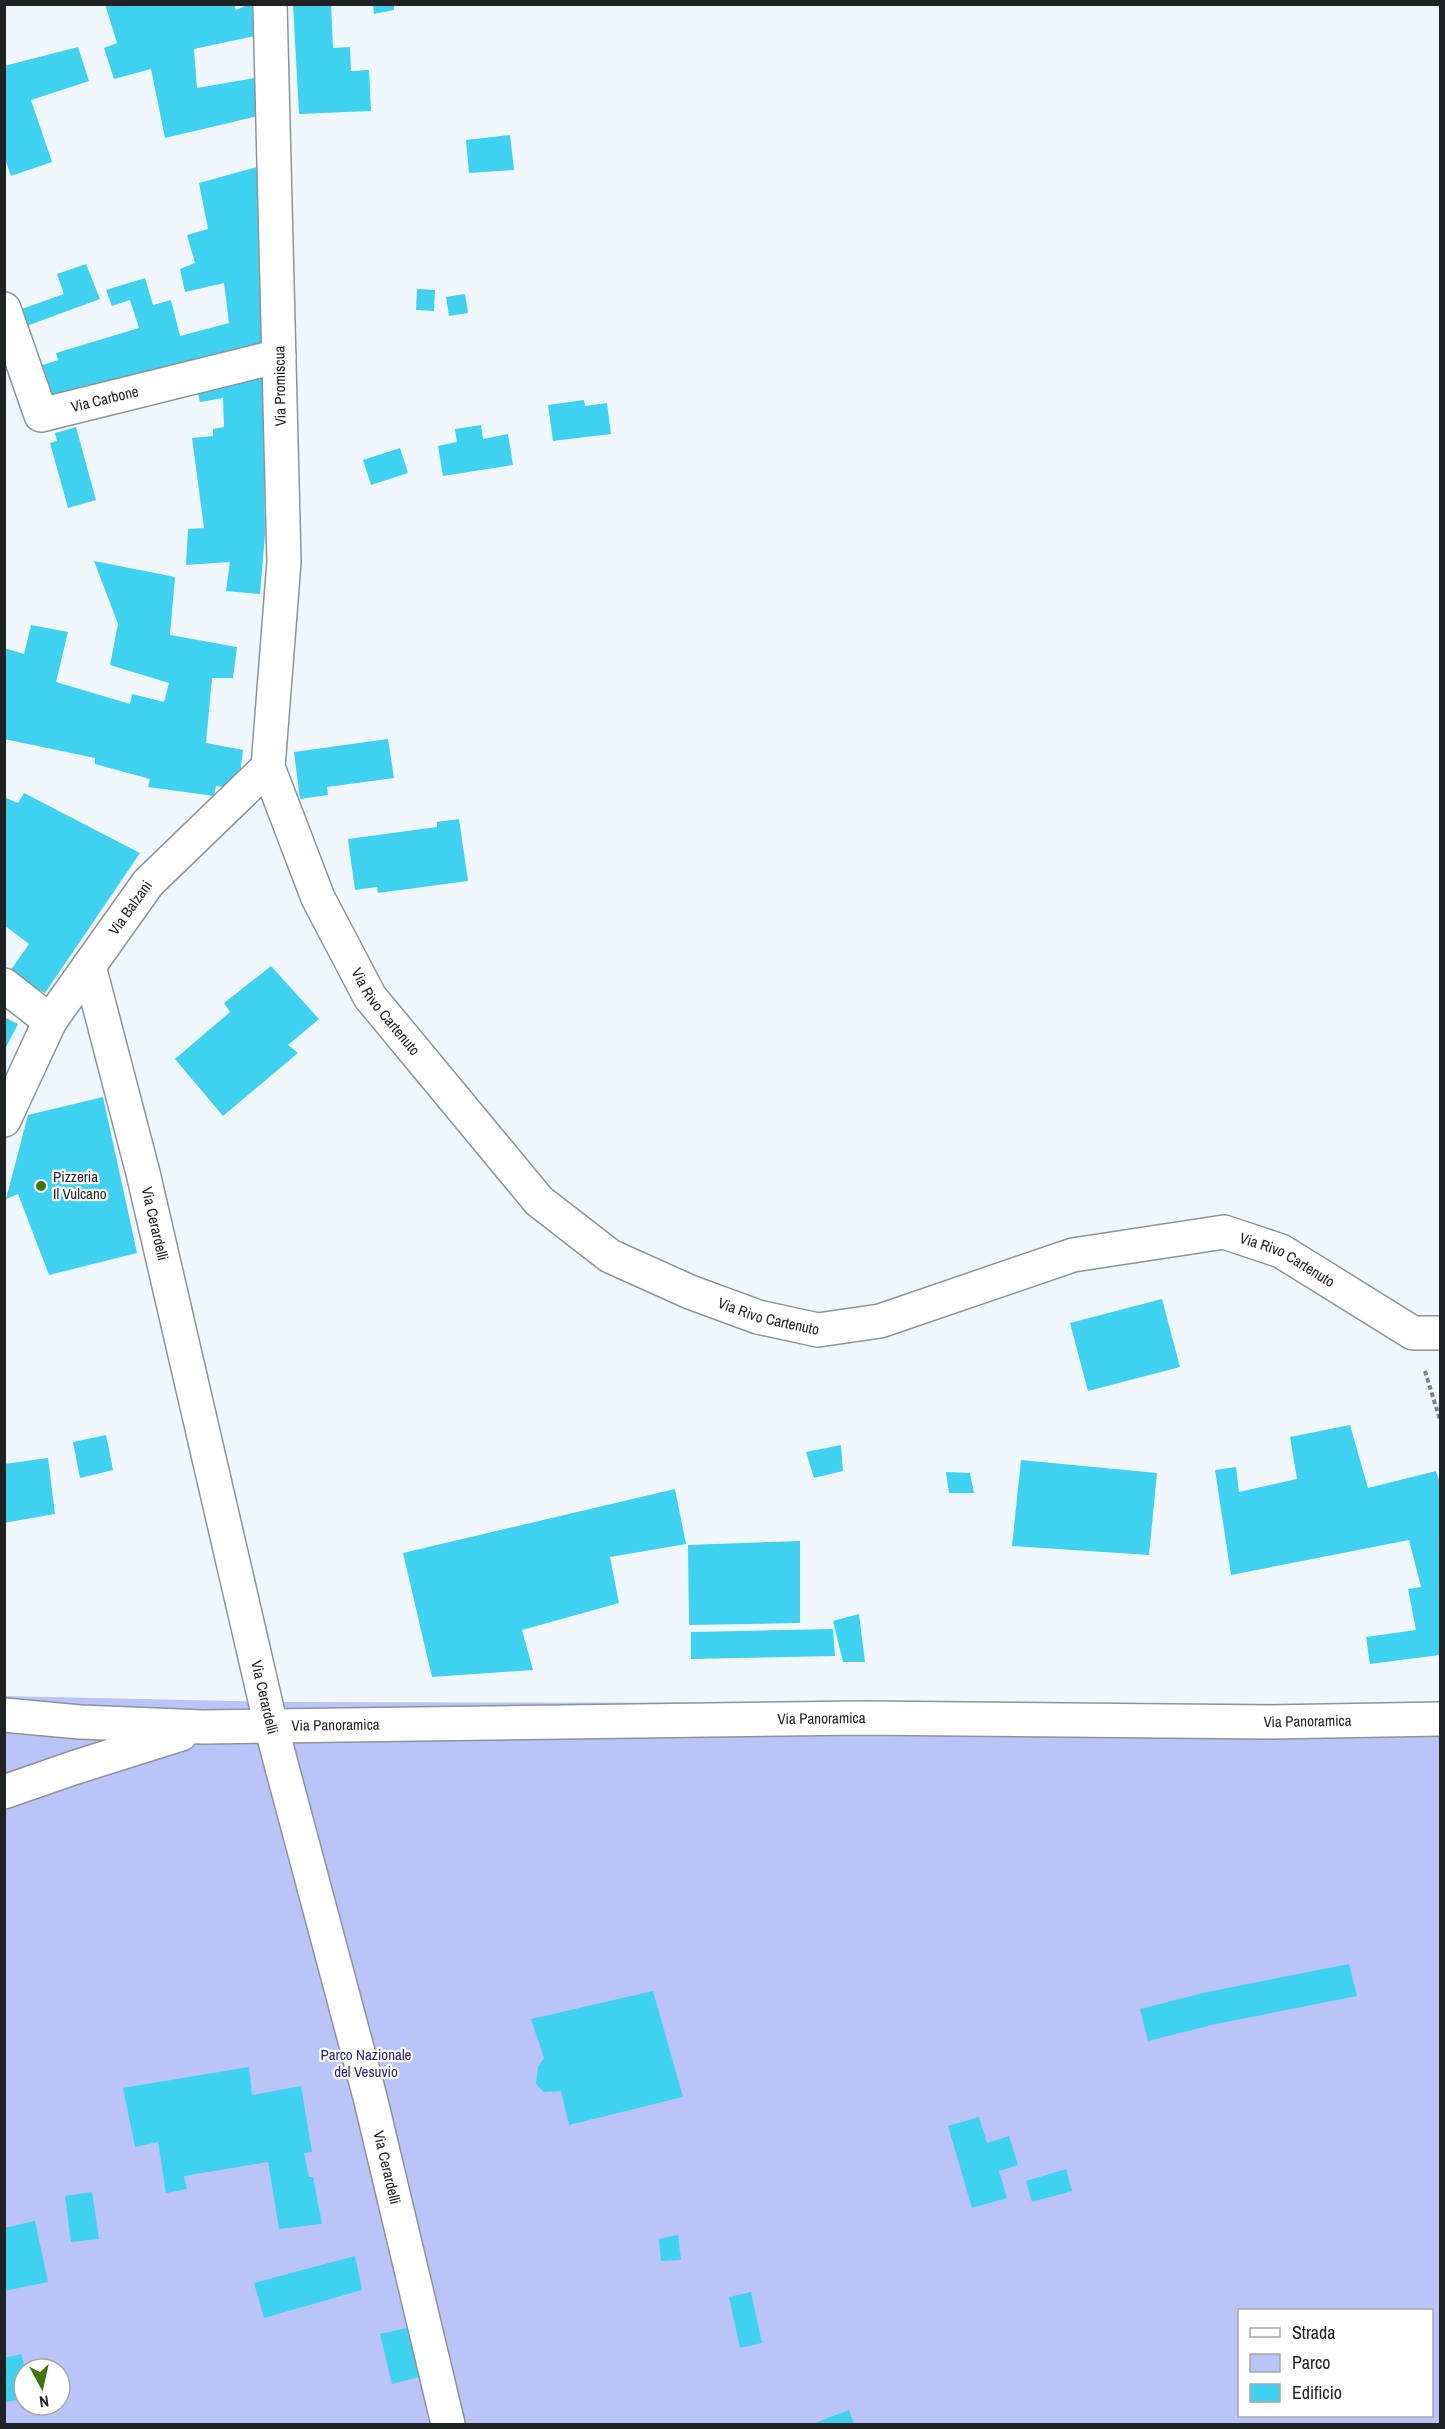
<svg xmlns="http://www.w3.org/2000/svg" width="1445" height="2429" font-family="'Archivo Narrow',sans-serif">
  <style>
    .park { fill: #bac4f8; fill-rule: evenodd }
    .building { fill: #3fd2f0 }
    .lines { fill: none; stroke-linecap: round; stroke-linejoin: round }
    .minor-casing { stroke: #8d9498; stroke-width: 36 }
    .tertiary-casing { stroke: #8d9498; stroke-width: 36 }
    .path { stroke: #7f8487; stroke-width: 4; stroke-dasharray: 4.5 3; stroke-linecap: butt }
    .minor { stroke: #fff; stroke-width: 33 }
    .tertiary { stroke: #fff; stroke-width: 33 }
    .poi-dot { fill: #3d7609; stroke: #fff; stroke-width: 2 }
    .labels { text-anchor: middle; stroke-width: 4.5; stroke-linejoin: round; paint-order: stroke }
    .street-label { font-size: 15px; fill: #202324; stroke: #fff }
    .poi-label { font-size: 15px; fill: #202324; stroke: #fff; text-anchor: start }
    .park-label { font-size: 15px; fill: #241e80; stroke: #fff }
  </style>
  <rect width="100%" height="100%" fill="#f0f7fc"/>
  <!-- park -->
  <path class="park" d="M5,1696L284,1702L1440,1704V2424H5ZM1240,2310H1432V2416H1240ZM24,2369H60V2405H24Z"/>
  <!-- building -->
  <g class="building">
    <path d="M105,4H234L236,10L249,4H257L260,35L194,49L197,88L261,77L262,115L165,138L151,69L114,79L104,48L117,43Z"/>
    <path d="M293,4H331L333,48L350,47L351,71L369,70L371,111L299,114Z"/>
    <path d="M373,4H394V10L374,14Z"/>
    <path d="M78,47L89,81L31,100L52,162L11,176L4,156V66Z"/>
    <path d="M510,135L514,170L469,173L466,140Z"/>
    <path d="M261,166V347L47,406L37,367L58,360L56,353L139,328L130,300L112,306L106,290L145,278L153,305L171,300L180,336L229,323L224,283L185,292L180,269L195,263L187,235L208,229L199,183Z"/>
    <path d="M86,264L100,299L21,328L16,311L64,294L57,274Z"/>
    <path d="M417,289L435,290L434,311L416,310Z"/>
    <path d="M465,294L468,313L449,316L446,297Z"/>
    <path d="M263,374L265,535L260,594L226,591L230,562L186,565L188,529L204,528L192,438L213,436V429L224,427L223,398L200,402L195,382Z"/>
    <path d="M584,400L585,406L607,403L611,434L553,441L548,405Z"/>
    <path d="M481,425L483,439L508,434L513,465L443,476L438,446L457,442L455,429Z"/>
    <path d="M76,427L96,500L68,508L50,443L57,441L55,433Z"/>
    <path d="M400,448L408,473L371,485L363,460Z"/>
    <path d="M94,561L175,577L170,635L237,647L233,678H212L206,743L243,750L238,790L216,786L214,796L148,787L150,779L95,764V758L4,739V648L24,654L31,625L68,632L56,682L130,704L132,694L164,702L169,683L110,665L118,624Z"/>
    <path d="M388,739L394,778L327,787L328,795L300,799L294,752Z"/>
    <path d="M24,793L140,853L45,993L8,974L29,944L4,925V797L18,803Z"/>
    <path d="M459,819L468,881L378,893L377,887L355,890L348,839L437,827V822Z"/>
    <path d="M271,966L319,1019L288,1045L298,1053L223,1116L175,1059L230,1012L224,1003Z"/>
    <path d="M4,1017L18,1024L4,1051Z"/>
    <path d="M103,1097L137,1253L49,1275L18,1194L6,1199L28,1115Z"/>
    <path d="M1162,1299L1180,1367L1088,1391L1070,1323Z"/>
    <path d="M1350,1425L1368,1488L1436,1471L1440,1483V1655L1370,1664L1366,1637L1416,1630L1408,1589L1421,1587L1409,1540L1231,1575L1215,1470L1236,1467L1239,1492L1297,1479L1290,1437Z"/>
    <path d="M106,1435L113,1470L80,1478L73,1442Z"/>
    <path d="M841,1445L843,1471L814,1478L806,1452Z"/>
    <path d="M48,1458L55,1514L4,1523V1464Z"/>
    <path d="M1021,1460L1157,1473L1149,1555L1012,1546Z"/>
    <path d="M946,1472L970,1473L974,1493H949Z"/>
    <path d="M675,1489L686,1544L610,1557L619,1603L522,1630L533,1670L432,1677L403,1553Z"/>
    <path d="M800,1541V1623L689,1625L688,1545Z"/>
    <path d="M859,1614L865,1662H843L833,1621Z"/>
    <path d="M833,1629L835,1656L691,1659V1632Z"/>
    <path d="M1349,1964L1357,1996L1216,2024L1148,2041L1140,2009L1207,1992Z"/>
    <path d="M653,1991L683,2097L569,2125L561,2091L544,2092L536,2084L538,2067L544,2058L531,2019Z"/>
    <path d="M249,2067L252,2095L301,2086L312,2152L304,2153L309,2177H313L322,2224L279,2229L268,2162L184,2176L187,2189L166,2193L158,2142L135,2147L123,2088Z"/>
    <path d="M979,2117L987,2143L1009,2136L1018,2165L999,2171L1007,2198L972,2208L948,2126Z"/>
    <path d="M1066,2169L1072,2191L1032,2202L1026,2181Z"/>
    <path d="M92,2192L99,2239L71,2242L65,2196Z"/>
    <path d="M35,2221L48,2282L4,2291V2228Z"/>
    <path d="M678,2235L681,2260L661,2261L659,2239Z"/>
    <path d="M355,2256L362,2290L264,2318L254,2283Z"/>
    <path d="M751,2292L762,2343L740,2348L729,2297Z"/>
    <path d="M407,2328L419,2377L392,2384L380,2334Z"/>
    <path d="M21,2354L25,2369L24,2398L4,2403V2358Z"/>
    <path d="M849,2410L854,2424H812Z"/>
  </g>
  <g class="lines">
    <defs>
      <g id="minor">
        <path id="s1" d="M4,309L41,415L279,356"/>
        <path id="s2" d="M268,767L318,898L370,997L539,1201L610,1256L690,1292L758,1317L818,1330L880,1321L1073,1255L1224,1232L1281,1251L1413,1333H1440"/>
        <path id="s3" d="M89,966L143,1173L271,1726L370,2097L448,2424"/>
        <path d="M4,985L50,1021"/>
      </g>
      <g id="tertiary">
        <path id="s4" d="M4,1120L50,1021L148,883L268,767L284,562L270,4"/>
        <path id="s5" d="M4,1715L80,1722L203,1727L862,1718L1270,1722L1440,1719"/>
        <path d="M4,1792L73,1768L181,1734"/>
      </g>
    </defs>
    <!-- minor casing -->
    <use href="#minor" class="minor-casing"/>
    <!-- tertiary casing -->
    <use href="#tertiary" class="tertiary-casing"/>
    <!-- path -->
    <path class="path" d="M1425,1371L1440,1420"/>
    <!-- minor -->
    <use href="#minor" class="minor"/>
    <!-- tertiary -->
    <use href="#tertiary" class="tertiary"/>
  </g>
  <!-- markers -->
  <circle class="poi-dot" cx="41" cy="1186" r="6"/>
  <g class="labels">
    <!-- street labels -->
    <g class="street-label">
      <text transform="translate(280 386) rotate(-91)" y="5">Via Promiscua</text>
      <text dy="5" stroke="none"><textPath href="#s1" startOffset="178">Via Carbone</textPath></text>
      <text dy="5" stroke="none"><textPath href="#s4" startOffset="248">Via Balzani</textPath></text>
      <text dy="5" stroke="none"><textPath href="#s2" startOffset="273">Via Rivo Cartenuto</textPath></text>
      <text dy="5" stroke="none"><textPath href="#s3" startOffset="266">Via Cerardelli</textPath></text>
      <text dy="5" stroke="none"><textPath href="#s2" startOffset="1317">Via Rivo Cartenuto</textPath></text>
      <text dy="5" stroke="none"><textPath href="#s2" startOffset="777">Via Rivo Cartenuto</textPath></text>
      <text dy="5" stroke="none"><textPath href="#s3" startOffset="752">Via Cerardelli</textPath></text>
      <text dy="5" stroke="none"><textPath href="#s5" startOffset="818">Via Panoramica</textPath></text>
      <text dy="5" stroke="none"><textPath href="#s5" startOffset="1304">Via Panoramica</textPath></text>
      <text dy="5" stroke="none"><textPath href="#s5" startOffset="332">Via Panoramica</textPath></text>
      <text dy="5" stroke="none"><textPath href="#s3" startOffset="1238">Via Cerardelli</textPath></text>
    </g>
    <!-- poi labels -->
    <g class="poi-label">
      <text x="53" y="1182">Pizzeria<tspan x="53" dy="17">Il Vulcano</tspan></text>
    </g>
    <!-- park labels -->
    <g class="park-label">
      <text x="366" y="2060">Parco Nazionale<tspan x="366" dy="17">del Vesuvio</tspan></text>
    </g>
  </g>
  <!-- border -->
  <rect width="1445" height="2429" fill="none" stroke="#202324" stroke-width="12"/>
  <!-- legend -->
  <rect x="1238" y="2309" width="195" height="108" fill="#ffffff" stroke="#a6a7a7" stroke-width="1.5"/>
  <rect x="1250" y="2328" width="30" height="9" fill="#ffffff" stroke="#a6a7a7" stroke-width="1.5"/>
  <text x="1292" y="2339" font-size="18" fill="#202324">Strada</text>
  <rect x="1250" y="2354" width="30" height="18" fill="#bac4f8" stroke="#a6a7a7" stroke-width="1.5"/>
  <text x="1292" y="2369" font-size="18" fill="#202324">Parco</text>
  <rect x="1250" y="2384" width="30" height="18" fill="#3fd2f0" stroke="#a6a7a7" stroke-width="1.5"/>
  <text x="1292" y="2399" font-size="18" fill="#202324">Edificio</text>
  <!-- north arrow -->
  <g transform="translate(42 2387) rotate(172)"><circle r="28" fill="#ffffff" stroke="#a6a7a7" stroke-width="1.5"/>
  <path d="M0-4.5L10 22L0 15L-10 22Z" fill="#3d7609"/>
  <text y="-9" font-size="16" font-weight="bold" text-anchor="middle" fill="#202324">N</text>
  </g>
</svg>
